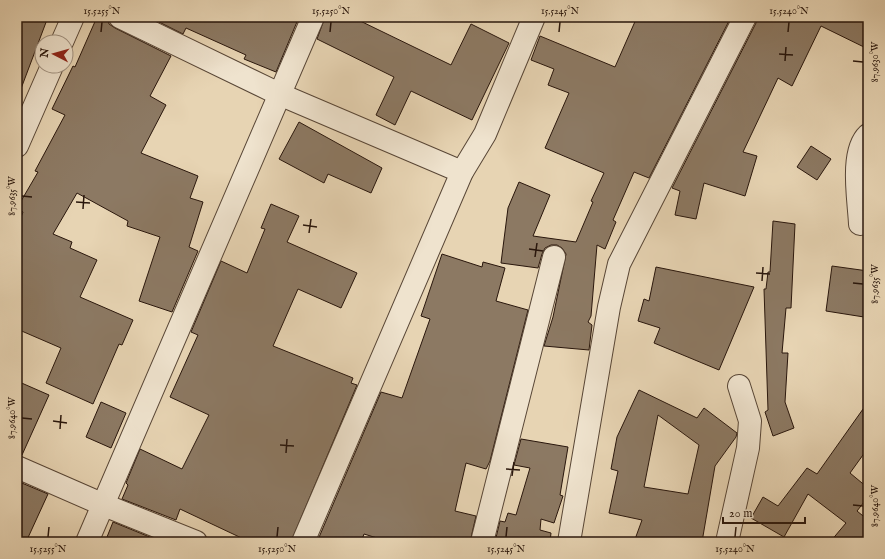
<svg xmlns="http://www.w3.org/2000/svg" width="885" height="559" font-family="'IM FELL English',serif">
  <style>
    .building { fill: #8c7963; stroke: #29160c; fill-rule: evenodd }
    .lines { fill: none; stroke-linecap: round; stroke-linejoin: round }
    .minor-casing { stroke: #584636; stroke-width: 24 }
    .minor { stroke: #efe3ce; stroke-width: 22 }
    .ticks { fill: none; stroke: #29160c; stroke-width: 1.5 }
    .neatline { fill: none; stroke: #29160c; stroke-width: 1.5 }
    .ticks-label { font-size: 10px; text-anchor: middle; fill: #29160c }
  </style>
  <rect width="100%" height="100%" fill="#e7d4b3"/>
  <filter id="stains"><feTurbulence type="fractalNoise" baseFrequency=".005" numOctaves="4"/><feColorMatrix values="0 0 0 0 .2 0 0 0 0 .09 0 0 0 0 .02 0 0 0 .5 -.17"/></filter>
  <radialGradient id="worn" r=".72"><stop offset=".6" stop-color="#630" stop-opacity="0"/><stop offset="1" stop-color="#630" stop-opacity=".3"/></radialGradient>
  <!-- building -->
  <g class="building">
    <path d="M17,17H48L19,94L17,93Z"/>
    <path d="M97,17H108L109,24L115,28L171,56L150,96L166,105L141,153L198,176L190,198L203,202L189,247L198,251L172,312L139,301L160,237L127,226L128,221L77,193L53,234L72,242L70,248L97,260L80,297L133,320L122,345L119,344L93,404L46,383L61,348L17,329V227L23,212L17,208L38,172L35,171L65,115L52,109L73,66L75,67Z"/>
    <path d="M149,17H299L276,72L244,59L246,55L186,28L183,34Z"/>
    <path d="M325,17H352L451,65L471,24L509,43L472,120L411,91L395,125L376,115L394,77L317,39Z"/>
    <path d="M637,17H731L649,178L634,172L613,220L616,222L605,249L597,245L591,316L588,322L592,325L589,350L544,346L553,317L566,254L562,248L557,245H551L545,248L542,254L538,268L501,263L508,208L519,182L550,195L533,236L576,242L593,202L591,201L604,173L545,148L569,93L548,85L554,69L531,60L540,36L615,67Z"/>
    <path d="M757,17H868V49L821,26L792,86L778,78L743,152L757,156L745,196L704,183L696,219L675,215L680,191L672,188L756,23Z"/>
    <path d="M299,122L382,168L371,193L328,174L324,183L279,159Z"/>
    <path d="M811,146L831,159L817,180L797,167Z"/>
    <path d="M271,204L299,216L287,242L357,273L341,308L298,289L273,346L353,378L351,383L357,385L291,542H250L180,509L176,520L122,499L128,485L126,483L140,449L182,469L209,415L170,397L198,335L191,332L221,261L247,273L265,229L261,228Z"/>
    <path d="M773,221L795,224L791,308H786L782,353H788L785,402L794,428L773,436L765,412L768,410L764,289H766L768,272H770Z"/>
    <path d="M442,254L482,267L483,262L505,268L496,301L528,310L490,461L486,469L466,463L455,511L476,516L470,542H390L364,534L361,542H317L381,392L402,398L430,319L421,316Z"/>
    <path d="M832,266L868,271V291L864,317L826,311Z"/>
    <path d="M656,267L754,287L719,370L654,343L660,328L638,321L644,299L649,301Z"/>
    <path d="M17,381L49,395L22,455H17Z"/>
    <path d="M639,390L697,418L704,408L737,433L736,437L715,466L702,542H634L642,520L609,513L618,471L611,469L617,437ZM658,415L699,445L688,494L644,487Z"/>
    <path d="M101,402L126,413L111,448L86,437Z"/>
    <path d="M868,402V448L850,473L868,488V497L857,511L868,520V542H830L846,523L808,494L784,537L751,518L763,497L778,506L807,468L817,474Z"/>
    <path d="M521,439L568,447L560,495L563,496L554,523L541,519L540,530L551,533L550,542H495L500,521L505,522L508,513L516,515L530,468L514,465Z"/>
    <path d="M17,481L48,494L26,542H17Z"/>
    <path d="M113,522L162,542H105Z"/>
  </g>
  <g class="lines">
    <defs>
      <g id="minor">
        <path d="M120,17L279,94L462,172"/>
        <path d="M62,42L73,17"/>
        <path d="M17,146L52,66"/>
        <path d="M860,224C859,201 850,152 868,135"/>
        <path d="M17,467L104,505L196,542"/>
        <path d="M87,542L313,17"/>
        <path d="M303,542L462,172L485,134L534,17"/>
        <path d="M482,542L554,257"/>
        <path d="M569,542L609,307L619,264L745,17"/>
        <path d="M727,542L748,448L750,421L739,386"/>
      </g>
    </defs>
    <!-- minor casing -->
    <use href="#minor" class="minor-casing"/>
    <!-- minor -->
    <use href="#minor" class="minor"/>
  </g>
  <!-- ticks -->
  <path class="ticks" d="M101,32L102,22M330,32L331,22M559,32L560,22M788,32L789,22M779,54L793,55M785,61L786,47M853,61L863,62M22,196L32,197M76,202L90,203M83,209L84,195M303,225L317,227M309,233L311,219M529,249L543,251M535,257L537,243M756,273L770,274M762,281L763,267M853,283L863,284M22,418L32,419M53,421L67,423M60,429L61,415M280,445L294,446M286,453L287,439M506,469L520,470M512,476L514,462M853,505L863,506M48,537L49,527M277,537L278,527M506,537L507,527M735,537L736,527"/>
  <!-- margin -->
  <rect width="885" height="559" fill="none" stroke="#e7d4b3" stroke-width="44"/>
  <!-- north arrow -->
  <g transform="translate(54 54) rotate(276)"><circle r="19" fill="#efe3ce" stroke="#a09180"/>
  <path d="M0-3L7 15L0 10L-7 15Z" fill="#8f2418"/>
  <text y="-6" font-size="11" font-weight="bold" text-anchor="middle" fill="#29160c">N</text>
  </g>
  <!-- scale -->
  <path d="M723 517v6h82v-6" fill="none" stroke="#29160c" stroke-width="2"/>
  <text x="729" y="517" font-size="12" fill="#29160c" stroke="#efe3ce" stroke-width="3" paint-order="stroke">20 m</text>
  <rect x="22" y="22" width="841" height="515" class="neatline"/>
  <g class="ticks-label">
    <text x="102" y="14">15.5255°N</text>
    <text x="331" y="14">15.5250°N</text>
    <text x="560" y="14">15.5245°N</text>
    <text x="789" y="14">15.5240°N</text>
    <text transform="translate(874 62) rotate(-90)" y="4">87.9630°W</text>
    <text transform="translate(11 196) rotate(-90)" y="4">87.9635°W</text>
    <text transform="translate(874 284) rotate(-90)" y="4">87.9635°W</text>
    <text transform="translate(11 418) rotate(-90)" y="4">87.9640°W</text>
    <text transform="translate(874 506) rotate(-90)" y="4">87.9640°W</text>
    <text x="48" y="552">15.5255°N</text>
    <text x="277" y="552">15.5250°N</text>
    <text x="506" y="552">15.5245°N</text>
    <text x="735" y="552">15.5240°N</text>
  </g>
  <rect width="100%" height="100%" filter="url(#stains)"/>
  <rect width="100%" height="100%" fill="url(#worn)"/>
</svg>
